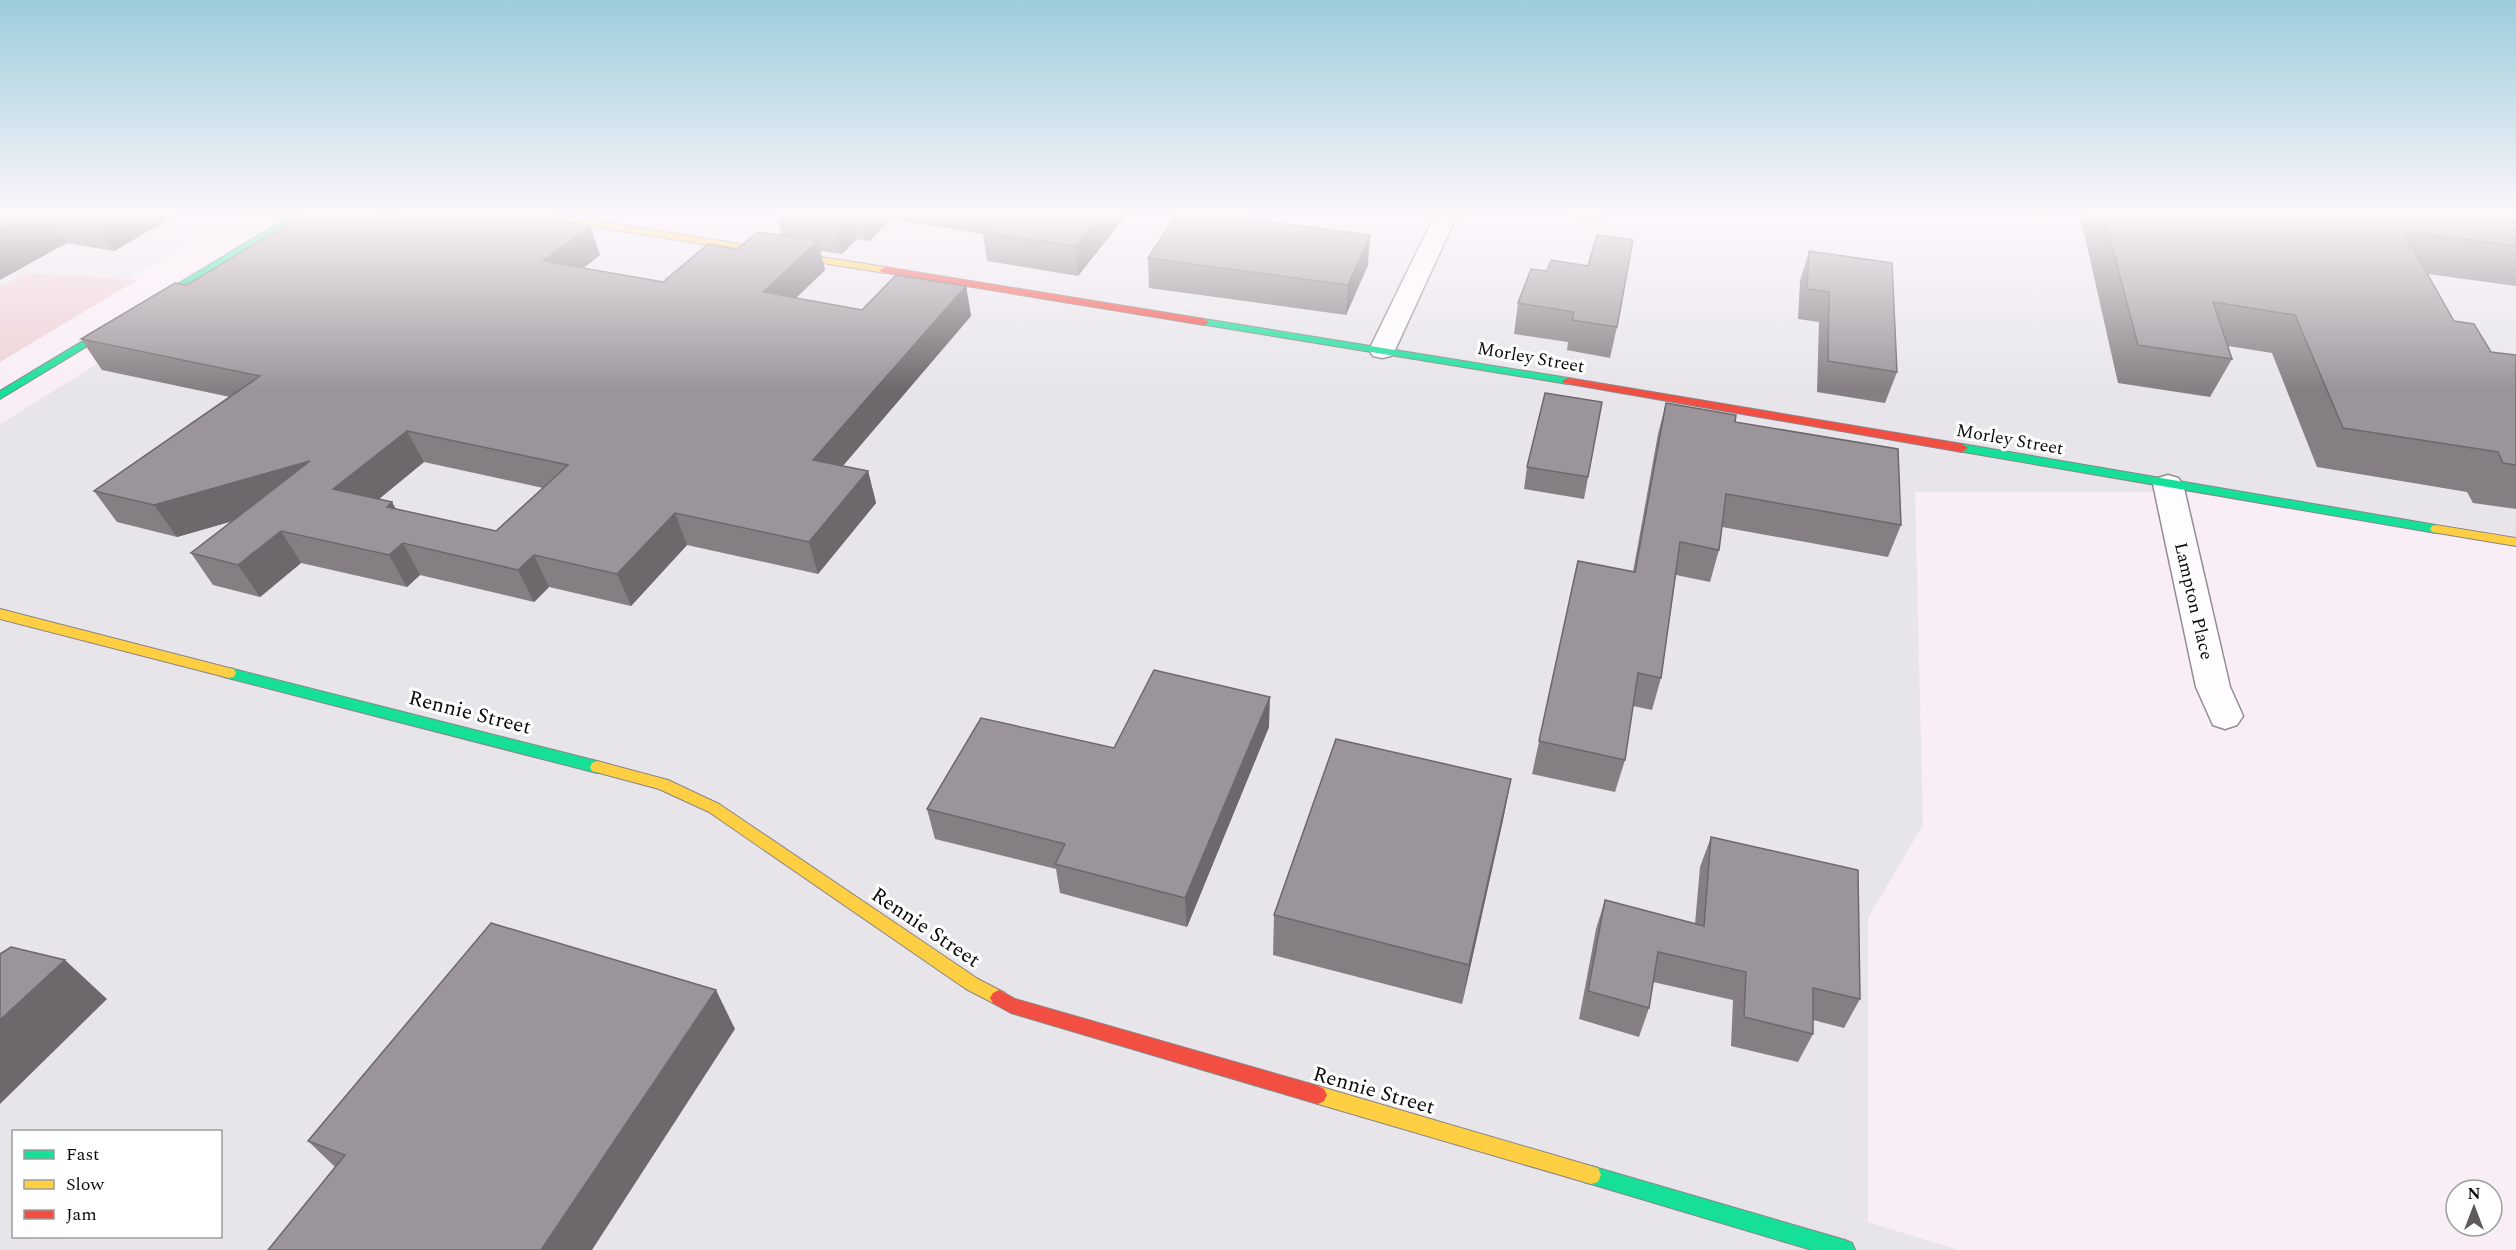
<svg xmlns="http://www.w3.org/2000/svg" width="2516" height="1250" font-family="Spectral,serif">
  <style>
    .industrial { fill: #e7e5ea; fill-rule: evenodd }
    .green { fill: #edd0d4 }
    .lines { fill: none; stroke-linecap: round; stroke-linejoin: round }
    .street-casing { stroke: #928d91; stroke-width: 3 }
    .fast-casing { stroke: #898487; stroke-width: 2 }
    .slow-casing { stroke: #898487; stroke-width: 2 }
    .jam-casing { stroke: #898487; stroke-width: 2 }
    .street { fill: #fefcfe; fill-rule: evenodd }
    .fast { fill: #16e098; fill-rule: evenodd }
    .slow { fill: #ffcf43; fill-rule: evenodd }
    .jam { fill: #f24e42; fill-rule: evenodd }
    .wall { fill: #857f84; fill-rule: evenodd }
    .shaded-wall { fill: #6c686c }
    .building { fill: #9b949a; stroke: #6c686c; stroke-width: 1.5; fill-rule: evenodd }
    .labels { text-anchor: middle; stroke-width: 6; stroke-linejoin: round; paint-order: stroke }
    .street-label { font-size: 18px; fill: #0b0b0b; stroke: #fff }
    .near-street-label { font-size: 21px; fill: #0b0b0b; stroke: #fff }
  </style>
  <rect width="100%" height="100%" fill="#f9eef6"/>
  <!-- industrial -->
  <g class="industrial">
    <path d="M0,215H238L0,352Z"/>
    <path d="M338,215H2464L2516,221V536L2234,492H1915L1923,825L1868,918V1222L1958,1250H0V424ZM14,1132H220V1236H14Z"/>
  </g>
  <!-- green -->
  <path class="green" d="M27,273L137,280L0,362V287Z"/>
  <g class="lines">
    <defs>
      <g id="street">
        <path d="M1435,215H1457L1395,350L1391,356L1382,358L1373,356L1369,350Z"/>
        <path d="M2168,475L2178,478L2183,484L2230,687L2243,716L2237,725L2225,729L2213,725L2196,687L2153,484L2158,478Z"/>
      </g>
      <g id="fast">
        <path d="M292,215H304L0,399V391Z"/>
        <path d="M1204,319L1568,378L1574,381L1568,384L1200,324V320Z"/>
        <path d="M1962,444L2436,525L2442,529L2436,533L1958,451L1956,448L1958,445Z"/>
        <path d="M229,668L597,761L602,763L604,767L602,771L597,773L224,677L222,673L224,669Z"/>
        <path d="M1591,1166L1845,1240L1852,1243L1855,1250H1812L1591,1184L1584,1182L1581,1175L1584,1168Z"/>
      </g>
      <g id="slow">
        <path d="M534,215H557L885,267L890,270L885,273L539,218Z"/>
        <path d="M2436,525L2516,538V546L2432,532L2430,529L2432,526Z"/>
        <path d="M0,609L229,668L234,669L236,673L234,677L229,678L0,619Z"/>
        <path d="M597,761L668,780L719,804L978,979L1005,993L1008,998L1005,1003L999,1006L966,989L709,812L659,789L592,771L590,767L592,763Z"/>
        <path d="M1318,1086L1591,1166L1598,1168L1601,1175L1598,1182L1591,1184L1318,1104L1312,1101L1309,1095L1312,1089Z"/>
      </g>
      <g id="jam">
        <path d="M885,267L1204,319L1209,322L1204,325L881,272L880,270Z"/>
        <path d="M1568,378L1962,444L1968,448L1962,452L1564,383L1562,381Z"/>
        <path d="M999,990L1015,999L1318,1086L1324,1089L1327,1095L1324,1101L1318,1104L1011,1013L993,1003L990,998L993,993Z"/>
      </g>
    </defs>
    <!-- street casing -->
    <use href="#street" class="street-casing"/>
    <!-- fast casing -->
    <use href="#fast" class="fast-casing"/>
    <!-- slow casing -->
    <use href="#slow" class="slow-casing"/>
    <!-- jam casing -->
    <use href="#jam" class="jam-casing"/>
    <!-- street -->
    <use href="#street" class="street"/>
    <!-- fast -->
    <use href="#fast" class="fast"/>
    <!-- slow -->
    <use href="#slow" class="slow"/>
    <!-- jam -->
    <use href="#jam" class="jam"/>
  </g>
  <!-- wall -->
  <g class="wall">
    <path d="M0,215H176L114,251L67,243Z"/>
    <path d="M556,215L558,221L590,226L600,255L584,268L663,282L737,249L781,235L777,215H1126L1078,276L987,261L983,234L891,219L869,241L857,239L842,254L820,251L825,270L796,298L862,310L966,286L971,316L843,466L868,471L876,503L818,574L687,545L631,606L549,587L534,602L420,575L407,587L301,563L260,597L213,585L191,553L233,521L177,537L117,522L94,491L230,397L102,370L81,339L187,285L390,218ZM424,462L543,488L496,531L396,509L379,499Z"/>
    <path d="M1176,215H1250L1248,219L1368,265L1346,315L1149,288L1148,258Z"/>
    <path d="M1560,215H1605L1604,221Z"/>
    <path d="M2080,215H2516V286L2428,274L2454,321L2491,352L2516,355V509L2473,503L2467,492L2317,467L2272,353L2228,346L2232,359L2210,397L2118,383Z"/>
    <path d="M1809,251L1897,372L1885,403L1817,392L1819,322L1798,319L1800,281Z"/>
    <path d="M1531,269L1617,327L1610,358L1567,350L1568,342L1514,334L1518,303Z"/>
    <path d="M1602,402L1584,499L1524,489L1527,467Z"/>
    <path d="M1666,403L1735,422L1901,525L1888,557L1722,527L1719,550L1710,582L1676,575L1661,678L1652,710L1633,706L1625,760L1615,792L1532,774L1578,561L1633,572L1658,434Z"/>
    <path d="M1269,727L1187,927L1060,893L1056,869L935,839L927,809L1114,748Z"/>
    <path d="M1511,779L1503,820L1462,1004L1273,955L1274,915Z"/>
    <path d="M1711,837L1860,999L1844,1028L1813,1020V1034L1798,1062L1731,1046L1733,1000L1653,982L1649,1008L1639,1037L1579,1019L1596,929L1605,900L1695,924L1700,867Z"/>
    <path d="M735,1029L335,1167L308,1141Z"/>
  </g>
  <!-- shaded-wall -->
  <g class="shaded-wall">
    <path d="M25,215H49L67,243L0,280V228Z"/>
    <path d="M91,215H176L114,251Z"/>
    <path d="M528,215H556L561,228Z"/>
    <path d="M846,215H852L857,239L842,254L835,225Z"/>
    <path d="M863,215H890L891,219L869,241Z"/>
    <path d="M1100,215H1126L1078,276L1075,246Z"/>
    <path d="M1233,215H1250L1232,246V217Z"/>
    <path d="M590,226L600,255L555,290L543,261Z"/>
    <path d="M1370,235L1368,265L1346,315L1348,285Z"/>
    <path d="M818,241L825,270L771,322L763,292Z"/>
    <path d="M966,286L971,316L821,491L813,460Z"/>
    <path d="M407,431L424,462L352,521L333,489Z"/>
    <path d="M310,461L329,493L177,537L154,505Z"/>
    <path d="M868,471L876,503L818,574L809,542Z"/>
    <path d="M392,502L410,534L387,507Z"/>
    <path d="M675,513L687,545L631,606L617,574Z"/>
    <path d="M281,531L301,563L260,597L238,565Z"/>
    <path d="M403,543L420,575L407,587L389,555Z"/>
    <path d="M534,555L549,587L534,602L518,570Z"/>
    <path d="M1270,697L1269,727L1187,927L1185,898Z"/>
    <path d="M1511,779L1503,820L1462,1004L1469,965Z"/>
    <path d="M65,960L107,999L0,1104V1020Z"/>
    <path d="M716,990L735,1029L592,1250H541Z"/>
  </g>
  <!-- building -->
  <g class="building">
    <path d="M0,215H25L0,228Z"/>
    <path d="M303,215H374L390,218L395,215H528L590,226L543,261L663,282L708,244L737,249L758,232L818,241L763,292L862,310L896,275L966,286L813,460L868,471L809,542L675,513L617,574L534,555L518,570L403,543L389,555L281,531L238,565L191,553L310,461L154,505L94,491L260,376L81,339L175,283L187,285ZM407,431L568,465L496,531L387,507L392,502L333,489Z"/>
    <path d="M776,215H846L835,225Z"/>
    <path d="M998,215H1100L1075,246L982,232Z"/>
    <path d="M1176,215H1233L1232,217L1370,235L1348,285L1148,258Z"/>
    <path d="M2104,215H2516V246L2403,231L2454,321L2474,324L2491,352L2516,355V465L2503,463L2498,452L2343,428L2295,315L2213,302L2232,359L2138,345Z"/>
    <path d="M1597,235L1633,240L1617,327L1572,320L1574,312L1518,303L1531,269L1547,271L1551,260L1588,266Z"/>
    <path d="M1809,251L1892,263L1897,372L1828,361L1829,292L1807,289Z"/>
    <path d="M1545,393L1602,402L1588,477L1527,467Z"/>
    <path d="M1666,403L1736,415L1735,422L1898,449L1901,525L1726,494L1719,550L1680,542L1661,678L1638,673L1625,760L1539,741L1578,561L1635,572Z"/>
    <path d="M1154,670L1270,697L1185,898L1055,864L1065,844L927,809L981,718L1114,748Z"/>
    <path d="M1336,739L1511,779L1469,965L1274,915Z"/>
    <path d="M1711,837L1858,870L1860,999L1813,988V1034L1744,1017L1746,972L1658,952L1649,1008L1588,991L1605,900L1704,926Z"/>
    <path d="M491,923L716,990L541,1250H268L345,1155L308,1141Z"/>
    <path d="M11,947L65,960L0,1020V954Z"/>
  </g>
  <!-- sky -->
  <linearGradient id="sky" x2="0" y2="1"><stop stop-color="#9dccdb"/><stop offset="0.55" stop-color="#fcf7fb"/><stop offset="1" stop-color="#fcf7fb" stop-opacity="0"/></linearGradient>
  <rect width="2516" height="390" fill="url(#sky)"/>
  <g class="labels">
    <!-- street labels -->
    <g class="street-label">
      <text transform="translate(1531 357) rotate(10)" y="6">Morley Street</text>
      <text transform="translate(2010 439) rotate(10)" y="6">Morley Street</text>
      <text transform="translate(2194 601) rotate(77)" y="6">Lampton Place</text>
    </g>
    <!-- near-street labels -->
    <g class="near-street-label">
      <text transform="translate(470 712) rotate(14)" y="7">Rennie Street</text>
      <text transform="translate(926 927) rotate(34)" y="7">Rennie Street</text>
      <text transform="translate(1374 1090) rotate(16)" y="7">Rennie Street</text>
    </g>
  </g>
  <!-- legend -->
  <rect x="12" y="1130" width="210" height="108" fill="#ffffff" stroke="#9d9d9d" stroke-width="1.5"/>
  <rect x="24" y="1150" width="30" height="9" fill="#16e098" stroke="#9d9d9d" stroke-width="1.5"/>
  <text x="66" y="1160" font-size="18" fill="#0b0b0b">Fast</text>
  <rect x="24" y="1180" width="30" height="9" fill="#ffcf43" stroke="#9d9d9d" stroke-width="1.5"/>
  <text x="66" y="1190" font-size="18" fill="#0b0b0b">Slow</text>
  <rect x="24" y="1210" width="30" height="9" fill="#f24e42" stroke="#9d9d9d" stroke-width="1.5"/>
  <text x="66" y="1220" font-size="18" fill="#0b0b0b">Jam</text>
  <!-- north arrow -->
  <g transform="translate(2474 1208)"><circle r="28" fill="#ffffff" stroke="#9d9d9d" stroke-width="1.5"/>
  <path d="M0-4.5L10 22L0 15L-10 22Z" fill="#5e5a5d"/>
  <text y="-9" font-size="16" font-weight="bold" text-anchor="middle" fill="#0b0b0b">N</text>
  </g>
</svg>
